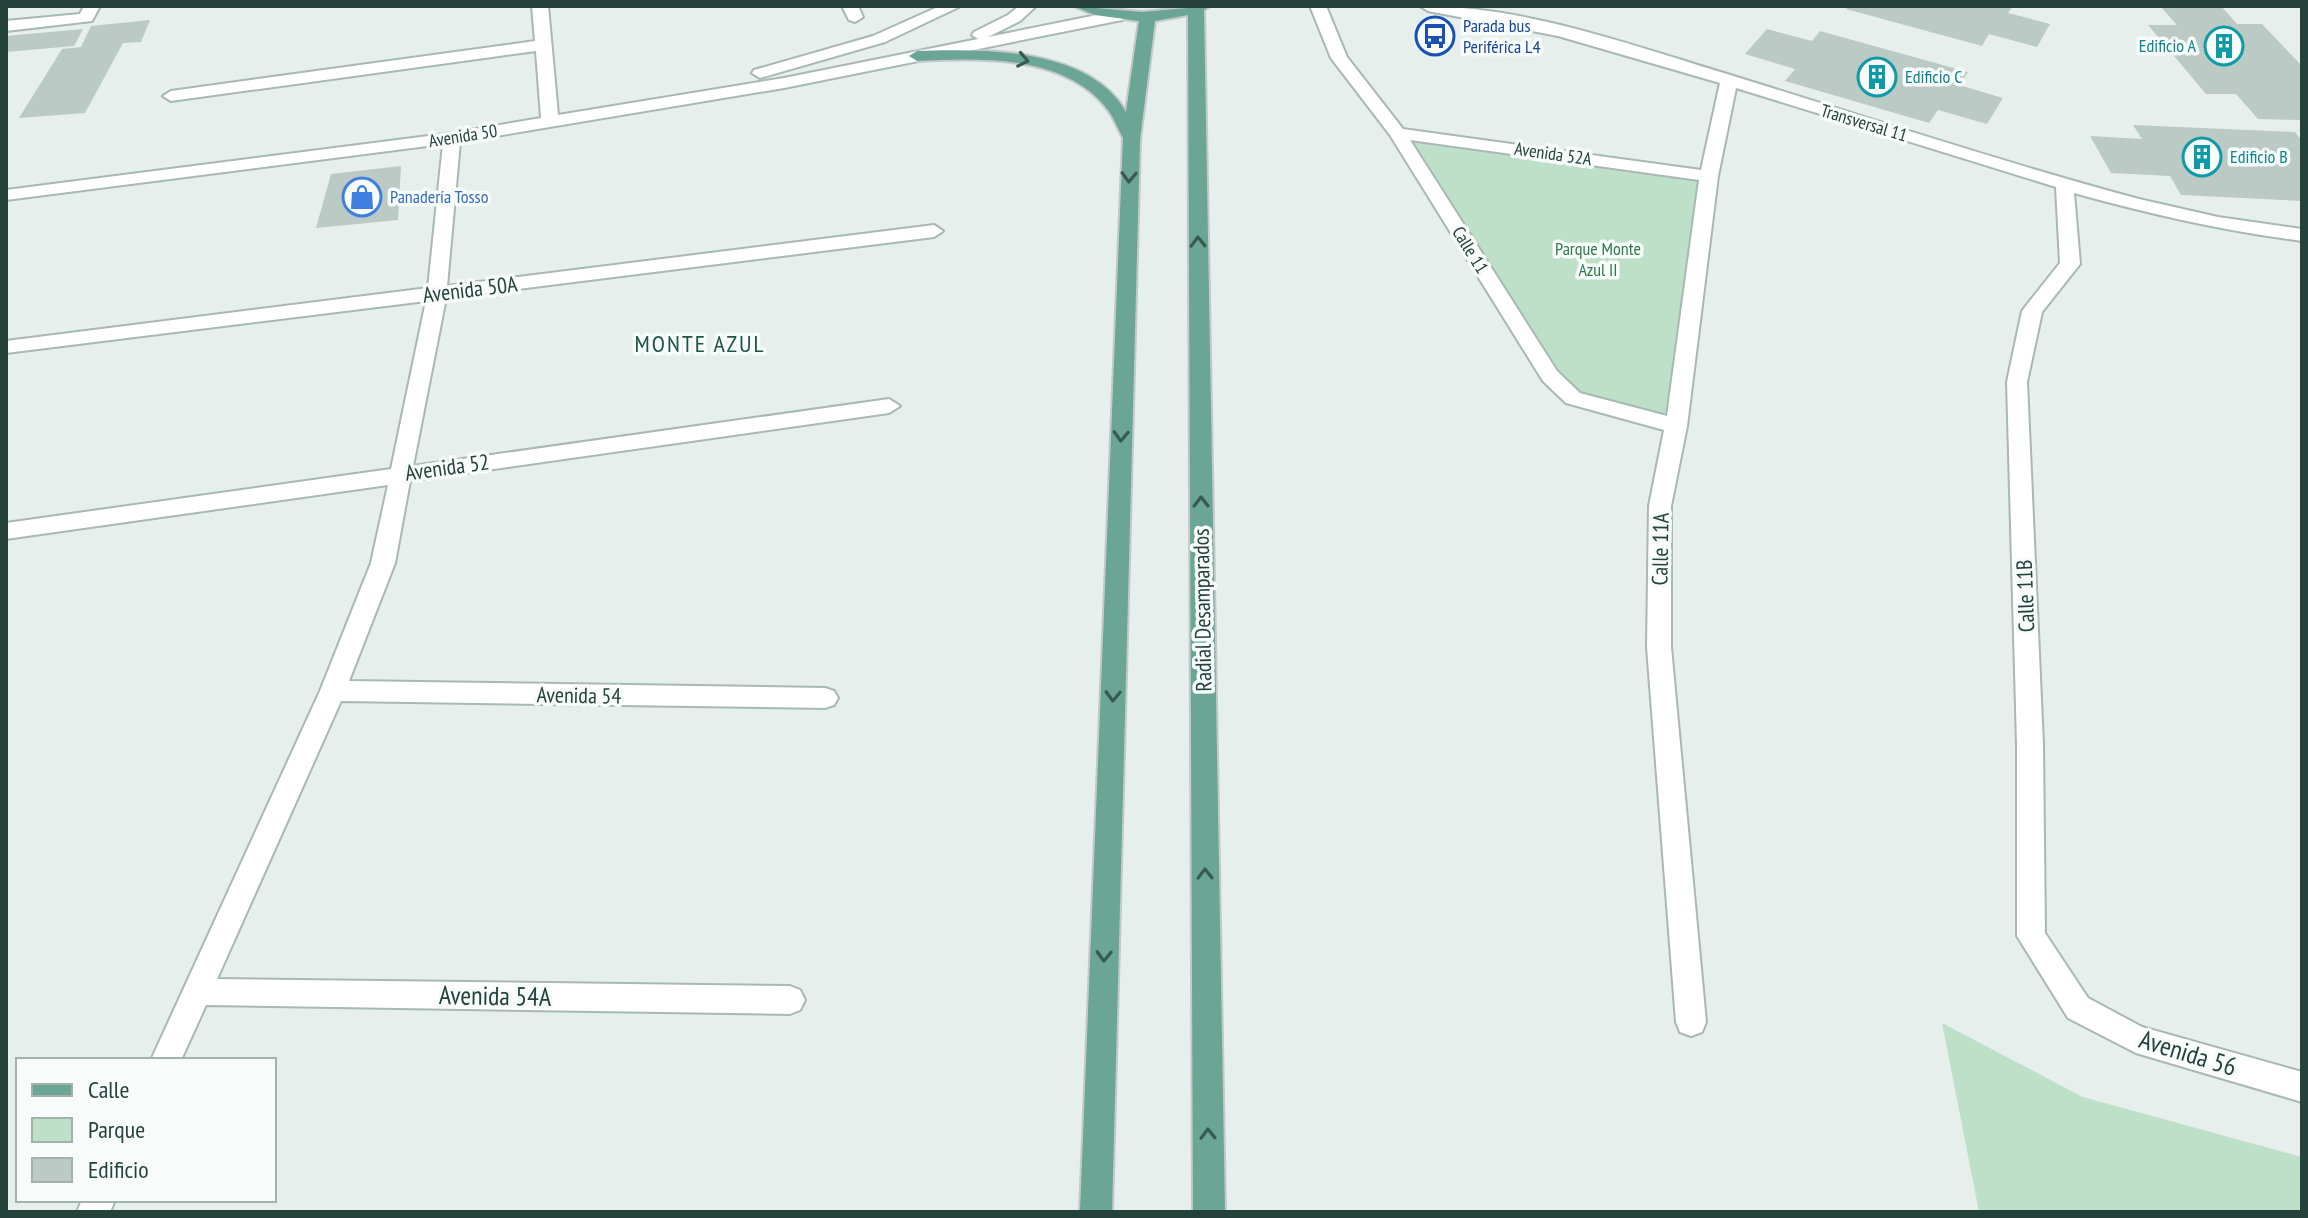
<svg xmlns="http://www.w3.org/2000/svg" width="2308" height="1218" font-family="'PT Sans Narrow',sans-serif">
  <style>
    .green { fill: #bfe0c8 }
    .building { fill: #bbcac4 }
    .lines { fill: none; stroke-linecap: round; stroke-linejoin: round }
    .minor-casing { stroke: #a8b8b2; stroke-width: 4 }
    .major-casing { stroke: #c2cac8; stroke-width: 4 }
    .minor { fill: #fff; fill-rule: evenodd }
    .major { fill: #6aa596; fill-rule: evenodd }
    .oneway { stroke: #365b51 }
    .labels { text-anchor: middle; stroke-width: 7; stroke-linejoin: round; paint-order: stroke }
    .far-transit-label { font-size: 18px; fill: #164399; stroke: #f7fbf9; text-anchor: start }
    .far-culture-label { font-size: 18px; fill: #0d838f; stroke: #f7fbf9; text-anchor: start }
    .far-street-label { font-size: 18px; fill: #24423a; stroke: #f7fbf9 }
    .far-shop-label { font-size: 18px; fill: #366cbe; stroke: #f7fbf9; text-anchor: start }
    .far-park-label { font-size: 18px; fill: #2d7a4b; stroke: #f7fbf9 }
    .street-label { font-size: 22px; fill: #24423a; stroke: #f7fbf9 }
    .neighbourhood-label { font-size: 24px; letter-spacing: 2px; fill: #1f5548; stroke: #f7fbf9 }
    .near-street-label { font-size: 26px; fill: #24423a; stroke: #f7fbf9 }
  </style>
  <rect width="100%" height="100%" fill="#e6efeb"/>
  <!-- green -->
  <g class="green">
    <path d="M1397,133L1709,176L1676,426L1573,398Z"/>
    <path d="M1942,1023L2083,1097L2302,1157V1212H1979Z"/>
  </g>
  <!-- building -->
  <g class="building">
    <path d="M1848,6H2013L2008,13L2050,24L2037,47L1989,34L1982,46L1846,9Z"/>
    <path d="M2160,6H2221L2237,24H2262L2302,66V97H2299L2302,101V120L2258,119L2236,94H2206L2148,25H2177Z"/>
    <path d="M150,20L141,42L123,43L85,113L19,118L62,49L81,47L91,26Z"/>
    <path d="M83,29L74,46L6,52V36Z"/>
    <path d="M1767,29L1812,41L1820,31L1968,72L1959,85L2003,98L1987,124L1938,110L1929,123L1785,81L1795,69L1745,54Z"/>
    <path d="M2133,125L2295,132L2302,141V201L2181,195L2170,176L2111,173L2090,136L2142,139Z"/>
    <path d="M401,166L398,220L316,228L331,174Z"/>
  </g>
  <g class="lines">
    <defs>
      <g id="minor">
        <path d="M84,6H100L92,21L6,31V21L80,14Z"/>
        <path d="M532,6H548L558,115L784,78L978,39L972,35L974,32L1008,15L1019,6H1036L1020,21L988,37L1122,10L1130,15L1122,20L784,88L460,142L447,286L934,225L943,231L934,237L446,298L413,466L889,399L900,406L889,413L410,481L395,563L349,681L825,688L834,691L838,698L834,705L825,708L341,701L217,979L790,986L800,990L805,1000L800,1010L790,1014L206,1005L181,1060H151L320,691L371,563L388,485L6,539V523L391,469L426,301L6,353V341L428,288L443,144L6,200V190L452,133L541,118L536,51L171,101L163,96L171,91L535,41Z"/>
        <path d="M842,6H858L863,17L855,22L849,20Z"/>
        <path d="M940,6H961L885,42L760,78L752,73L754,70L873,36Z"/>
        <path d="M1310,6H1326L1347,57L1403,129L1701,170L1720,83L1558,36L1428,11L1420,6C1525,6 1628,44 1727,74C1864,116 2001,162 2139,199L2218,217L2302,229V241C2225,231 2149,214 2074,193L2080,264L2042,312L2027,382L2043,744L2045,933L2088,998L2142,1027L2302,1072V1102L2136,1053L2068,1018L2017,936V744L2007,382L2022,311L2060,263L2056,187L1736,88L1718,176L1687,426L1671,506V647L1706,1022L1702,1032L1691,1036L1680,1032L1676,1022L1647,647L1649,506L1664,430L1566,403L1543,381L1390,135L1331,58ZM1410,140L1699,180L1667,416L1580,393L1557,371Z"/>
        <path d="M82,1200H115L110,1212H77Z"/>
      </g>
      <path id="major" d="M1073,6L1142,12L1210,6L1204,10L1225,1212H1193L1188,15L1155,21L1140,139L1112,1212H1080L1123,138C1118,129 1114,118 1108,110C1066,54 979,58 917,61L909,56L917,51C982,49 1089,47 1126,112L1139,21L1095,15Z"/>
    </defs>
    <!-- minor casing -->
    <use href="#minor" class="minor-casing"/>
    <!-- major casing -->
    <use href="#major" class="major-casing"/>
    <!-- minor -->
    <use href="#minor" class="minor"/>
    <!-- major -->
    <use href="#major" class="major"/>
  </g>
  <!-- one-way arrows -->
  <defs><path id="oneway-chevron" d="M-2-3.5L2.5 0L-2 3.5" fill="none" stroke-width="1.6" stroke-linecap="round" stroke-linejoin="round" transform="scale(2)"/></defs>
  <g class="oneway">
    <use href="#oneway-chevron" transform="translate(1023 60) rotate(11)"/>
    <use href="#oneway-chevron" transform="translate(1129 177) rotate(92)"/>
    <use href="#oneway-chevron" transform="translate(1198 242) rotate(-91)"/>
    <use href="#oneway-chevron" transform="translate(1121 436) rotate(92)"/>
    <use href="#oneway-chevron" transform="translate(1201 502) rotate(-91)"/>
    <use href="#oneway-chevron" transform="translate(1113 696) rotate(92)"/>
    <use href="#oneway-chevron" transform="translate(1205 874) rotate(-91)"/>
    <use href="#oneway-chevron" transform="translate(1104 956) rotate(92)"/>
    <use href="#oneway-chevron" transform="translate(1208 1134) rotate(-91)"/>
  </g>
  <!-- icons -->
  <defs>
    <symbol id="bus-ring" viewBox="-11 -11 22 22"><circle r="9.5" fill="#f7fbf9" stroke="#1a4fb4" stroke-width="1.5"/><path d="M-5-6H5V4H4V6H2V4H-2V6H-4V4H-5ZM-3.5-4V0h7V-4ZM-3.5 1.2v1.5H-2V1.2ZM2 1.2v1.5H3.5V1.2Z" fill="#1a4fb4"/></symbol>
    <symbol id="building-ring" viewBox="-11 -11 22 22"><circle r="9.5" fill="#f7fbf9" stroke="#0f9aa8" stroke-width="1.5"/><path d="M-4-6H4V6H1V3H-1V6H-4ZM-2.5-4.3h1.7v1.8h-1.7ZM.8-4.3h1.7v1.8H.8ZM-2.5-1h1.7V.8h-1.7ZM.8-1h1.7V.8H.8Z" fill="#0f9aa8"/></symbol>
    <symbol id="shop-ring" viewBox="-11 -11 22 22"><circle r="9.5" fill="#f7fbf9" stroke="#3f7fe0" stroke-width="1.5"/><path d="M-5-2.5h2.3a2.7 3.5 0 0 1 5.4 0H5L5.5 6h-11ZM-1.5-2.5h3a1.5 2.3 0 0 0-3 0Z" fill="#3f7fe0"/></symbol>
  </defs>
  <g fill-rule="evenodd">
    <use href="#bus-ring" x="1413" y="14" width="44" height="44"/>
    <use href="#building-ring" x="2202" y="24" width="44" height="44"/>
    <use href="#building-ring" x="1855" y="55" width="44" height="44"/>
    <use href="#building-ring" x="2180" y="135" width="44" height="44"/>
    <use href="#shop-ring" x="340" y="175" width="44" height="44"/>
  </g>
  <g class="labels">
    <!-- far-transit labels -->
    <g class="far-transit-label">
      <text x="1463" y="32">Parada bus<tspan x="1463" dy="21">Periférica L4</tspan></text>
    </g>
    <!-- far-culture labels -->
    <g class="far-culture-label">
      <text x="2196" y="52" text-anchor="end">Edificio A</text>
      <text x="1905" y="83">Edificio C</text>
      <text x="2230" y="163">Edificio B</text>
    </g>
    <!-- far-street labels -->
    <g class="far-street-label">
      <text transform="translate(1864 123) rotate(17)" y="6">Transversal 11</text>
      <text transform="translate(463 136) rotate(-9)" y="6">Avenida 50</text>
      <text transform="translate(1553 154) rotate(8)" y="6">Avenida 52A</text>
      <text transform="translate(1470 250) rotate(58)" y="6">Calle 11</text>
    </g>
    <!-- far-shop labels -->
    <g class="far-shop-label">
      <text x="390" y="203">Panadería Tosso</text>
    </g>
    <!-- far-park labels -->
    <g class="far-park-label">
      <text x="1598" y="255">Parque Monte<tspan x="1598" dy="21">Azul II</tspan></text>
    </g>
    <!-- street labels -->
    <g class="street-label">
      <text transform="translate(470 289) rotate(-7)" y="8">Avenida 50A</text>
      <text transform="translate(447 467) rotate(-8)" y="8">Avenida 52</text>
      <text transform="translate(1660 549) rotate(-89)" y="8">Calle 11A</text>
      <text transform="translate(2025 596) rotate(-92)" y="8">Calle 11B</text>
      <text transform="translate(1202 610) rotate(-91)" y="8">Radial Desamparados</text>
      <text transform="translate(579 695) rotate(1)" y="8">Avenida 54</text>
    </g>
    <!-- neighbourhood labels -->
    <g class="neighbourhood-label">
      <text x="700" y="352">MONTE AZUL</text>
    </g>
    <!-- near-street labels -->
    <g class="near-street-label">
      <text transform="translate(495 996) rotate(1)" y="9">Avenida 54A</text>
      <text transform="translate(2188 1053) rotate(17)" y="9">Avenida 56</text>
    </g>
  </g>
  <!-- border -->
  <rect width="2308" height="1218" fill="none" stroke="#24423a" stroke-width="16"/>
  <!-- legend -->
  <rect x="16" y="1058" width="260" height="144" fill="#f7fbf9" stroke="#a3b1ad" stroke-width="2"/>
  <rect x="32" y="1084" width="40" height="12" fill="#6aa596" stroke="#a3b1ad" stroke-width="2"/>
  <text x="88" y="1098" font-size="24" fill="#24423a">Calle</text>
  <rect x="32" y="1118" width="40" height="24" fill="#bfe0c8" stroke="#a3b1ad" stroke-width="2"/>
  <text x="88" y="1138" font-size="24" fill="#24423a">Parque</text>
  <rect x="32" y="1158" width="40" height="24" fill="#bbcac4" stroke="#a3b1ad" stroke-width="2"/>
  <text x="88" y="1178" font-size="24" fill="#24423a">Edificio</text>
</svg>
